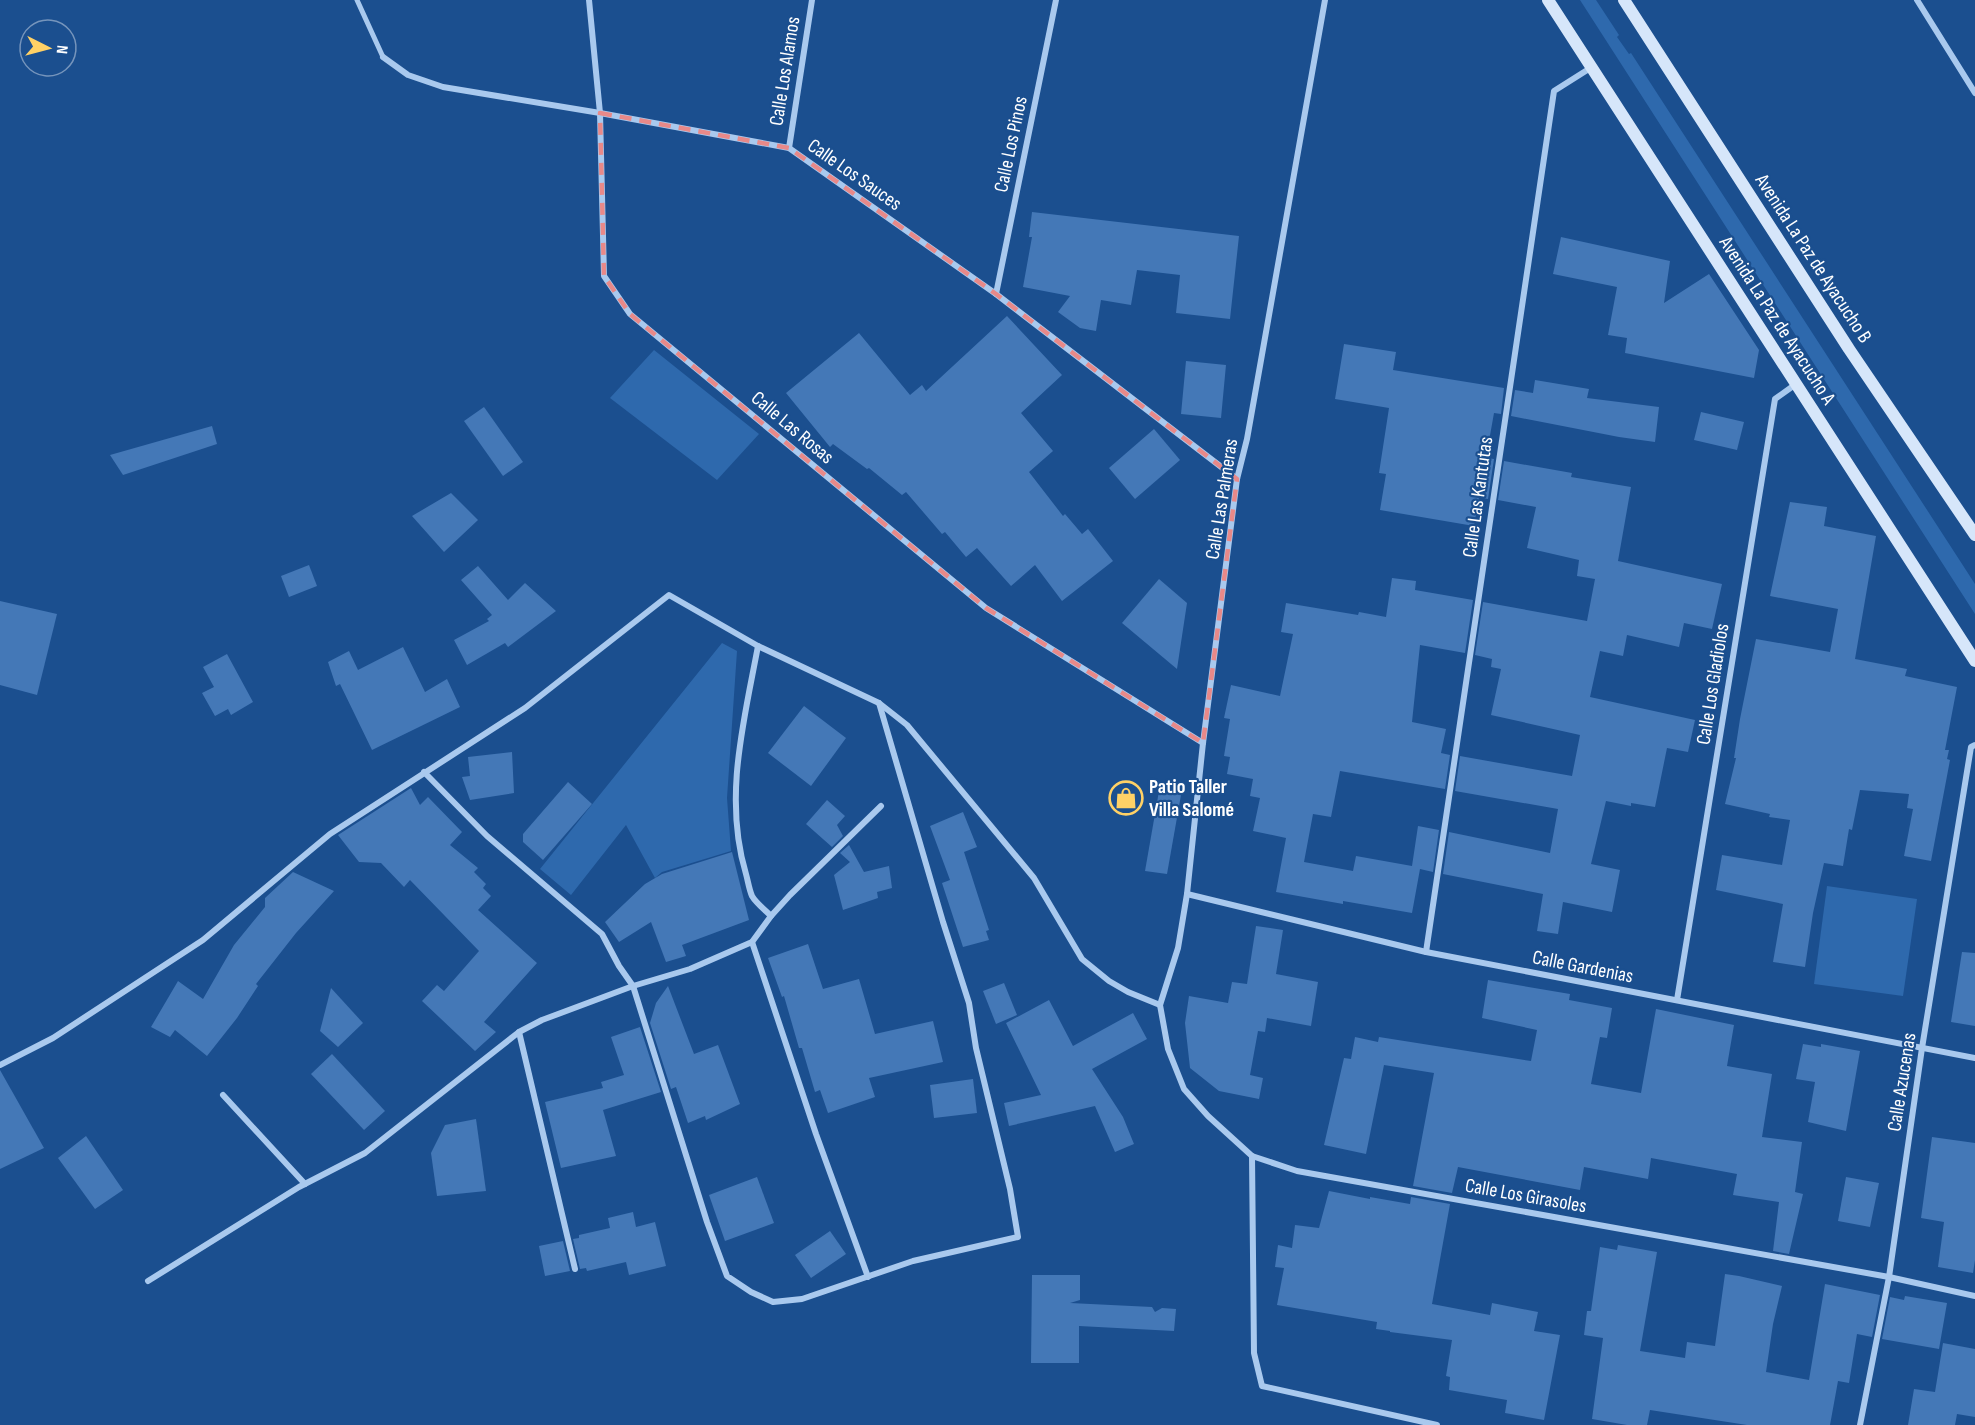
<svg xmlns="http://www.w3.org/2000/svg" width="1975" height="1425" font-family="'Sofia Sans Condensed',sans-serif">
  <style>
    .green { fill: #2e69ad }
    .building { fill: #4478b7 }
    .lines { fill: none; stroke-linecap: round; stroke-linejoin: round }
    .pedestrian { stroke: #a9c9ee; stroke-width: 5 }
    .minor { stroke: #a9c9ee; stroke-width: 6 }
    .secondary { stroke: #d6e6fa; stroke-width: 12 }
    .marked { fill: none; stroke: #e88989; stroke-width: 4.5; stroke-dasharray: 12 8; stroke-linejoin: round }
    .labels { text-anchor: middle; stroke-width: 4.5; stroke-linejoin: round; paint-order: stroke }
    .street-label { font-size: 20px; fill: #fff; stroke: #1b4f8f }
    .poi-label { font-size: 20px; font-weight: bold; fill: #fff; stroke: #1b4f8f; text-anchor: start }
  </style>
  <rect width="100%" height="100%" fill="#1b4f8f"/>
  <!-- green -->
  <g class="green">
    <path d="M1580,0H1596L1619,35L1617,37L1629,54L1631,53L1975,584V614Z"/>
    <path d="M654,350L759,434L717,480L610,398Z"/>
    <path d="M722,643L737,651L727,798L731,851L662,872L655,878L626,825L571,895L540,869Z"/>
    <path d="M1827,886L1917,899L1903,996L1814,984Z"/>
  </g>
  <!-- building -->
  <g class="building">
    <path d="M1032,212L1239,236L1230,319L1176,313L1180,275L1137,270L1131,305L1101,300L1096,331L1080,328L1058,312L1070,296L1023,287L1032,237H1029Z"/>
    <path d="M1561,237L1670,261L1664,303L1709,274L1759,350L1754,378L1625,353L1627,338L1608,335L1617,287L1553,274Z"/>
    <path d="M1007,316L1062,375L1021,413L1053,451L1029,472L1063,516L1065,514L1082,534L1088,529L1113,561L1062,601L1035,565L1011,586L977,548L966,557L945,532L942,534L906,492L902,495L869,468L867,469L833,444L830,447L786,393L859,333L910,395L922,385L926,391Z"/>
    <path d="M1344,344L1396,352L1393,370L1504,388L1501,414L1494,413L1486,458L1494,459L1488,499L1479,497L1474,526L1380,510L1386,474L1379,473L1389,408L1335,399Z"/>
    <path d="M1186,361L1226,365L1221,418L1181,414Z"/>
    <path d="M1535,380L1589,389L1587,398L1659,407L1655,442L1619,437L1511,416L1515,390L1533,393Z"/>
    <path d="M484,407L523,462L503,476L464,421Z"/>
    <path d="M1701,412L1744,422L1737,450L1694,440Z"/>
    <path d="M212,426L217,444L123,475L110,455Z"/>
    <path d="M1154,429L1180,460L1135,499L1109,468Z"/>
    <path d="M1504,461L1572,473L1571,477L1631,487L1618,561L1722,584L1712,629L1684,623L1679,647L1627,635L1623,656L1600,651L1590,697L1695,720L1688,752L1667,748L1655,807L1631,803V806L1606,801L1591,864L1620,870L1612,912L1563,902L1558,934L1537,931L1543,894L1443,874L1449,832L1550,853L1558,809L1455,791L1460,756L1572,776L1580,735L1491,715L1501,669L1491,667L1492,659L1475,655L1483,602L1587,621L1595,579L1577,576L1579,560L1527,548L1536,507L1498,500Z"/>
    <path d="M451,493L478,520L444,552L412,516Z"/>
    <path d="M1790,502L1827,507L1824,526L1876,536L1855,659L1907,669L1905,676L1957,687L1945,750H1949L1947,759L1950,760L1931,861L1904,856L1913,809L1907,808L1909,794L1860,790L1852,830L1849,829L1843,866L1824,863L1813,913L1805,967L1773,962L1783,904L1716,890L1722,855L1782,865L1790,820L1769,817L1770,814L1725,804L1736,758H1734L1740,719L1756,639L1830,652L1838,609L1770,596Z"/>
    <path d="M309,565L317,586L289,597L281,576Z"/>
    <path d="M478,566L508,600L525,583L556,611L508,647L505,643L467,665L454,640L489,621L487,619L492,615L461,580Z"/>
    <path d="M1392,578L1416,581L1415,590L1473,600L1465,653L1420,645L1412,722L1446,729L1441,753L1450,755L1445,789L1340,771L1331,817L1313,814L1304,862L1353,871L1356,856L1412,866L1418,826L1439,830L1433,872L1420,869L1412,913L1343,901V904L1276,892L1286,838L1253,831L1260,798L1250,796L1253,779L1227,774L1230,757L1224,756L1230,719L1224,718L1231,685L1280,696L1293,634L1281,632L1286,603L1358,615L1359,612L1386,617Z"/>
    <path d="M1159,579L1187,603L1177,669L1122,623Z"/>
    <path d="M0,601L57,614L37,695L0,685Z"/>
    <path d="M403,647L425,692L447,679L460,707L372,750L340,684L336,686L328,662L349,651L358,670Z"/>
    <path d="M227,654L253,702L231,715L228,709L215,716L202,693L214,687L203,667Z"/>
    <path d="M804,706L846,738L811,786L768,753Z"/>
    <path d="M512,752L514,793L470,800L462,777L470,776L468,757Z"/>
    <path d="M568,782L592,804L543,860L523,842V834Z"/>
    <path d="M411,788L420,805L428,797L462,832L450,845L478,868L474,872L486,884L483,888L491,896L478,910L537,963L484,1022L496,1032L475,1051L422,1001L437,985L444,991L479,951L410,880L404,887L381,863L359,862L338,835Z"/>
    <path d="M1159,791L1181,795L1167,874L1145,871Z"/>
    <path d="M827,800L845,816L837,825L843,836L832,847L806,824Z"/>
    <path d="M963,812L977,847L964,852L989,930L986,931L989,940L963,947L942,883L950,880L930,826Z"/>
    <path d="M849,845L864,872L889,866L892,888L877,892L878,898L843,910L834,875L850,862L840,853Z"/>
    <path d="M732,852L749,920L682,945L686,956L666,962L651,922L619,942L605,922L645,884L662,874Z"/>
    <path d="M293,872L334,891L296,933L256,984L258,986L237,1018L207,1056L175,1030L170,1037L151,1027L178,981L203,999L234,945L265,907V898Z"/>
    <path d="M1256,926L1283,930L1276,974L1318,982L1311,1026L1267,1018L1265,1032L1258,1031L1250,1075L1263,1078L1259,1099L1219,1091L1190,1068L1185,1023L1189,996L1228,1003L1232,982L1247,984Z"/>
    <path d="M808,944L823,989L859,979L875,1034L933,1021L943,1062L869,1078L875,1097L828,1113L820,1090L815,1092L802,1048H799L784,996L782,997L768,958Z"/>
    <path d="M1962,952L1975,953V1026L1951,1022Z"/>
    <path d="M1488,980L1570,994L1569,1000L1612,1008L1607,1038L1600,1037L1591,1084L1641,1093L1656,1009L1734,1025L1727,1066L1772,1074L1762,1137L1802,1142L1795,1192L1803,1194L1789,1254L1773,1251L1779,1202L1733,1195L1737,1174L1651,1158L1648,1179L1584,1167L1580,1190L1458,1167L1452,1193L1413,1186L1434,1073L1384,1065L1366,1154L1324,1145L1344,1058L1351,1059L1355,1037L1378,1042L1379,1037L1531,1061L1537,1030L1482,1018Z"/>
    <path d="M1004,983L1017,1015L996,1024L983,991Z"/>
    <path d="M668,986L694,1054L718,1045L740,1104L706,1120L705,1116L688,1123L676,1087L671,1089L650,1023L656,1003Z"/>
    <path d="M331,988L363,1023L338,1047L320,1031Z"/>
    <path d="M1049,1000L1073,1046L1133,1013L1147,1039L1092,1069L1123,1117L1134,1144L1115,1152L1095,1106L1009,1126L1004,1103L1041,1095L1006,1023Z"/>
    <path d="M640,1027L661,1092L603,1110L616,1156L561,1168L545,1102L603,1088L601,1082L624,1075L611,1037Z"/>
    <path d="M1803,1044L1821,1047V1044L1860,1051L1846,1131L1808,1122L1815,1082L1796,1079Z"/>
    <path d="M332,1054L385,1111L364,1130L311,1074Z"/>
    <path d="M0,1070L44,1148L0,1169Z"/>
    <path d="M973,1079L977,1113L934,1118L930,1085Z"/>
    <path d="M476,1119L486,1191L437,1196L431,1153L445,1125Z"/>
    <path d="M86,1136L123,1190L95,1209L58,1158Z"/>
    <path d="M1932,1137L1975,1143V1260L1973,1273L1938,1267L1944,1222L1921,1218Z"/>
    <path d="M757,1177L774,1223L725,1241L709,1195Z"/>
    <path d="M1846,1177L1879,1183L1870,1227L1838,1221Z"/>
    <path d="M1329,1191L1370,1199V1197L1410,1204L1411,1197L1450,1204L1432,1304L1490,1315L1492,1303L1538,1312L1534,1331L1560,1335L1544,1420L1505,1413L1507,1400L1449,1390L1450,1377L1446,1376L1452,1340L1390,1332V1331L1376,1329L1377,1322L1277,1305L1284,1268L1275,1267L1278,1245L1292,1248L1295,1225L1319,1228Z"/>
    <path d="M633,1212L636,1227L655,1222L666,1266L629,1275L626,1262L587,1271L586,1268L580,1269L573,1239L579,1238V1235L610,1228L608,1218Z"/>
    <path d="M830,1231L846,1254L811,1278L795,1255Z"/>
    <path d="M563,1241L570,1271L545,1276L539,1246Z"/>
    <path d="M1618,1245L1657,1252L1640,1351L1685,1358L1687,1342L1715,1346L1725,1274L1739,1276L1782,1286L1773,1324L1766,1372L1809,1380L1825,1284L1880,1295L1872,1337L1857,1334L1849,1383L1838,1381L1830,1425H1747L1650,1410L1647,1425H1627L1592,1419L1603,1338L1584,1335L1587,1311H1591L1600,1247L1617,1250Z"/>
    <path d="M1032,1275H1080V1300L1070,1303L1152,1307L1155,1312L1162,1308L1176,1309L1174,1331L1079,1326V1363H1031Z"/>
    <path d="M1905,1296L1947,1303L1939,1349L1882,1339L1890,1297L1904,1300Z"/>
    <path d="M1943,1343L1975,1349V1417L1957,1414L1955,1425H1908L1914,1389L1935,1392Z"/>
  </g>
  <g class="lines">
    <!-- pedestrian -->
    <path class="pedestrian" d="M357,0L383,57"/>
    <!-- minor -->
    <g class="minor">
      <path d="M589,0L600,113L604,276L630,314L986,608L1203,743"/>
      <path d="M1325,0L1247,439L1237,479L1203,743L1187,894L1178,948L1160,1005L1168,1049L1184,1089L1208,1116L1252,1156L1297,1171L1889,1277L1975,1296"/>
      <path d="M1917,0L1975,93"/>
      <path d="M383,57L408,75L443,87L600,113L789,148L996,294L1237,479"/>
      <path d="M789,148L812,0"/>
      <path d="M996,294L1056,0"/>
      <path d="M758,646C744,721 723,798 746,874C748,881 749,889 752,896C756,903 765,910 771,916"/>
      <path d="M424,772L487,836L602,934L619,966L633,986L707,1222L727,1276L751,1292L773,1302L802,1299L913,1261L1018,1237L1010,1189L976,1048L969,1003L943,922L879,703"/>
      <path d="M1187,894L1426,952L1975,1058"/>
      <path d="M752,942L816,1134L868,1277"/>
      <path d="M1426,952L1554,91L1592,67"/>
      <path d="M1677,1000L1775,399L1796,384"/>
      <path d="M519,1032L575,1269"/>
      <path d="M0,1065L53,1038L203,940L330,834L525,708L669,595L758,646L879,703L907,725L1034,878L1082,959L1109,981L1128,992L1160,1005"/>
      <path d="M223,1095L305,1184"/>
      <path d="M1252,1156L1254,1353L1262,1386L1437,1425"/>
      <path d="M148,1281L299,1187L365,1153L519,1032L542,1020L633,986L690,969L752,942L771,916L790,895L881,806"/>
      <path d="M1860,1425L1889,1277L1922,1048L1971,747L1975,745"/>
    </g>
    <!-- secondary -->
    <g class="secondary">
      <path d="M1548,0L1975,661"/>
      <path d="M1624,0L1849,349L1975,535"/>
    </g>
  </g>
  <!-- marked area -->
  <path class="marked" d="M600,113L789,148L996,294L1237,479L1203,743L986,608L630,314L604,276Z"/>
  <!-- icons -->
  <defs>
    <symbol id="shop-ring" viewBox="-11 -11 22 22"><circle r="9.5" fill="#1b4f8f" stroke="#ffd166" stroke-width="1.5"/><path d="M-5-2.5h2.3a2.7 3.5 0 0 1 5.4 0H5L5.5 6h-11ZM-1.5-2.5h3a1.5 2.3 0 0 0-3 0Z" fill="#ffd166"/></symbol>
  </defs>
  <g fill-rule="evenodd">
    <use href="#shop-ring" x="1107" y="779" width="38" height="38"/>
  </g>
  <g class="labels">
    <!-- street labels -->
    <g class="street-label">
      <text transform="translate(784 71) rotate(-81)" y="7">Calle Los Alamos</text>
      <text transform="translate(1010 144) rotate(-78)" y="7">Calle Los Pinos</text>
      <text transform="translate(855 174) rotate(35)" y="7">Calle Los Sauces</text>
      <text transform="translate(1814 258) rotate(57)" y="7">Avenida La Paz de Ayacucho B</text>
      <text transform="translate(1778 320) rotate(57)" y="7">Avenida La Paz de Ayacucho A</text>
      <text transform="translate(793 427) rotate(40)" y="7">Calle Las Rosas</text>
      <text transform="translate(1477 497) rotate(-82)" y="7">Calle Las Kantutas</text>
      <text transform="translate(1221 499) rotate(-81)" y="7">Calle Las Palmeras</text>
      <text transform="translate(1712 684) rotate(-81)" y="7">Calle Los Gladiolos</text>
      <text transform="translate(1583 966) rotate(11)" y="7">Calle Gardenias</text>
      <text transform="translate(1901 1082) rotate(-81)" y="7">Calle Azucenas</text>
      <text transform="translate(1526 1195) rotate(10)" y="7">Calle Los Girasoles</text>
    </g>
    <!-- poi labels -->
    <g class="poi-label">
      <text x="1149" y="793">Patio Taller<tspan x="1149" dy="23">Villa Salomé</tspan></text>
    </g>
  </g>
  <!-- north arrow -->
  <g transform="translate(48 48) rotate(96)"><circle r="28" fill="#1b4f8f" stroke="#7695bc" stroke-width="1.5"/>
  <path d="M0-4.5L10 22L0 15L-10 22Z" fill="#ffd166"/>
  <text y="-9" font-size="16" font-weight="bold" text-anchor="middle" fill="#ffffff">N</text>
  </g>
</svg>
